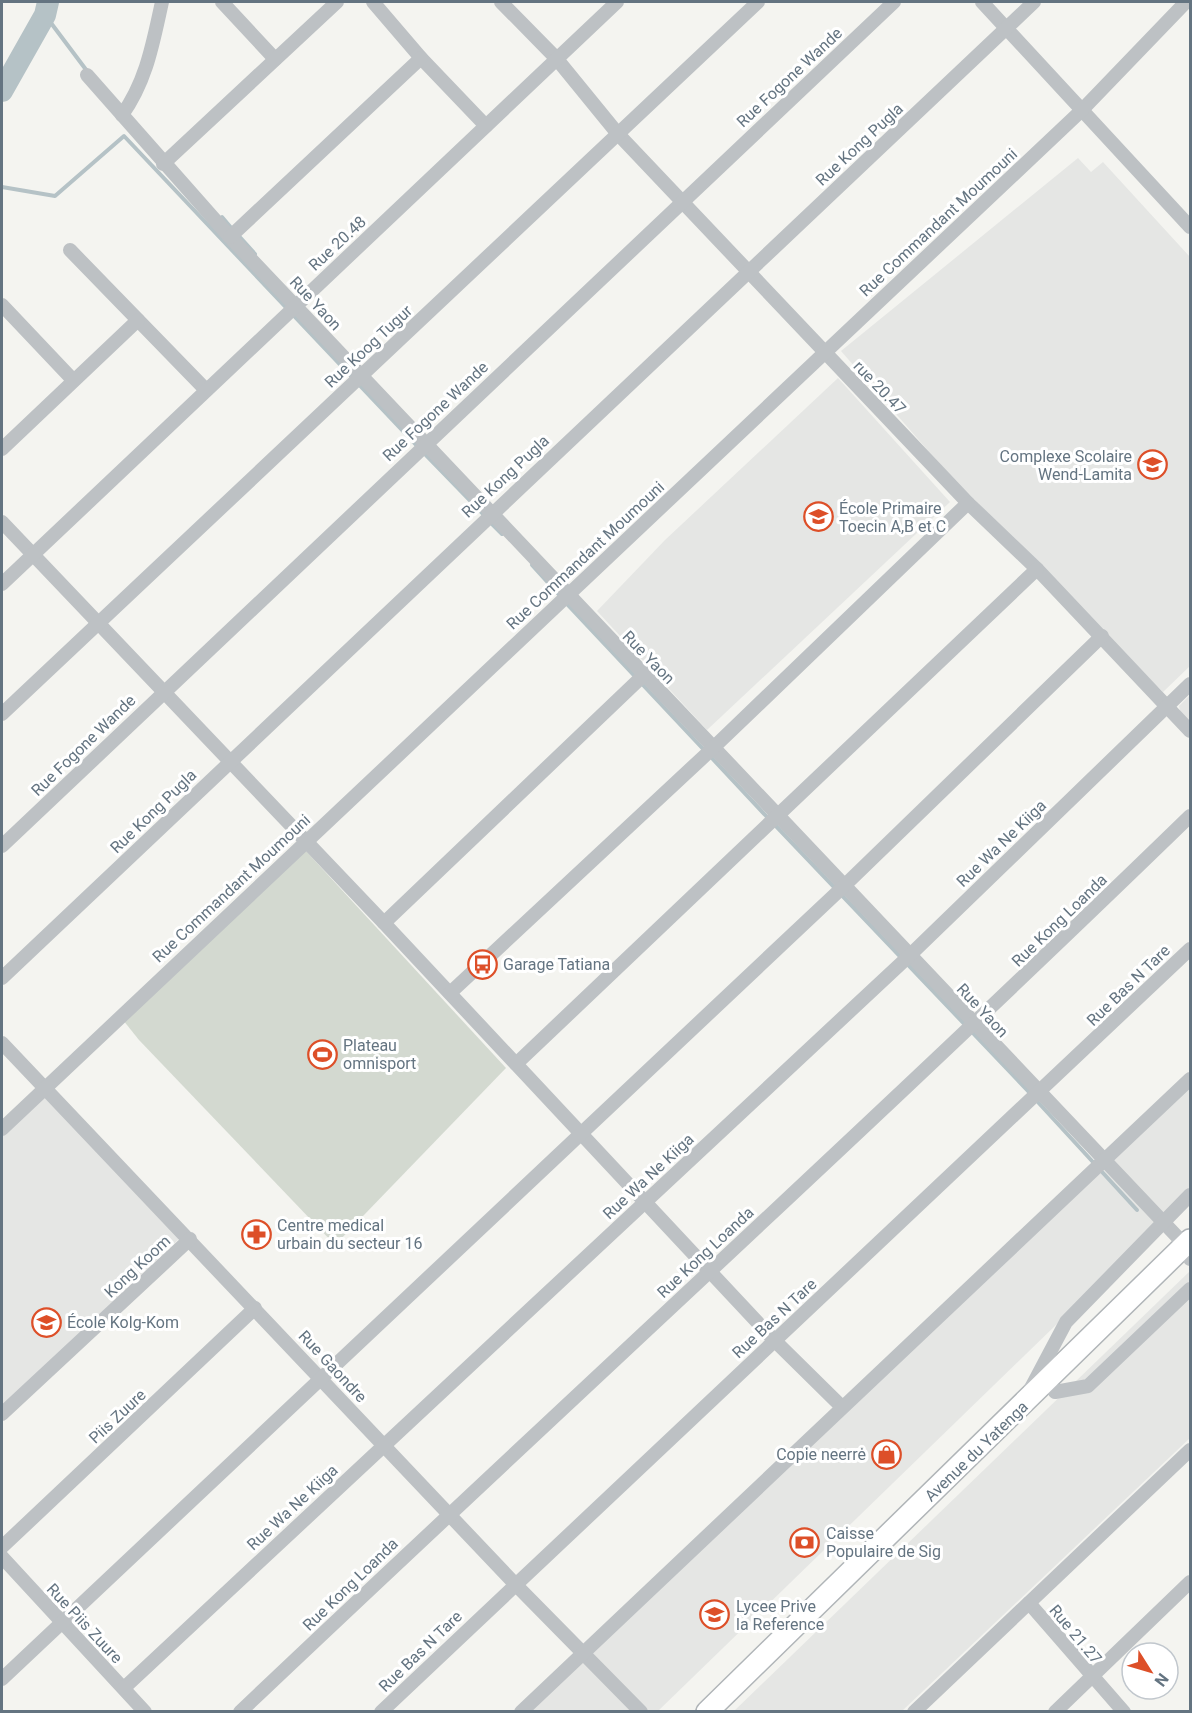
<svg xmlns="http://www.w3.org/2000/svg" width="1192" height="1713" font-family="Roboto,sans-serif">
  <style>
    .built { fill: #e5e6e4 }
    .green { fill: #d3d9d0 }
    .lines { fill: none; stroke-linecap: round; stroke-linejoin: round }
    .stream { stroke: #b5c2c6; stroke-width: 4 }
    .river { stroke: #b5c2c6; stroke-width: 22 }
    .primary-casing { stroke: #b0b5b8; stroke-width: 24 }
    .street { stroke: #bdc1c4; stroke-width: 14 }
    .primary { stroke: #fff; stroke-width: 21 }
    .labels { text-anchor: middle; stroke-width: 6; stroke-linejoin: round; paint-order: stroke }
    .street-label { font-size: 16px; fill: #647481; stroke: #fff }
    .poi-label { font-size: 16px; fill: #647481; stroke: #fff; text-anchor: start }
  </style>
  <rect width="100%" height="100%" fill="#f4f4f0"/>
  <!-- built -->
  <g class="built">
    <path d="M1078,158L1091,172L1103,162L1190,257V666L1163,692L938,462L841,351Z"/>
    <path d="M838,378L950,502L707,730L597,611L665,540Z"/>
    <path d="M1190,695V726L1181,715L1179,706Z"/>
    <path d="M1190,1078V1195L658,1711L526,1712Z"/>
    <path d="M45,1095L180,1238L2,1407V1136Z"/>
    <path d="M1190,1271V1438L902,1711L733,1712Z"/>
  </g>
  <!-- green -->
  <path class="green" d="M305,850L506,1068L335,1245L139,1040L123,1020Z"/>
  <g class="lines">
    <!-- stream -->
    <g class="stream">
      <path d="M45,15L87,71"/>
      <path d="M2,187L55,196L124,136L418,447"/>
      <path d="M222,217L233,230"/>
      <path d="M238,235L255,254"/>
      <path d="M424,453L485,516"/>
      <path d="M490,522L502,534"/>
      <path d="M532,565L561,597"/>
      <path d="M566,603L705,751"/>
      <path d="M710,756L768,818"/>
      <path d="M774,824L1031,1094"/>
      <path d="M1036,1100L1137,1210"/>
    </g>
    <!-- river -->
    <path class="river" d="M2,91L45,15L48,2"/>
    <defs>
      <path id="primary" d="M707,1712L1190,1240"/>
    </defs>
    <!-- primary casing -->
    <use href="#primary" class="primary-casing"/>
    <!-- street -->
    <g class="street">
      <path d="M222,2L275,59"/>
      <path d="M373,2L421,58L486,126"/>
      <path d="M501,2L556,58L618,134L968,503L1037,569L1190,731"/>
      <path d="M982,2L1190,227"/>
      <path d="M87,75L230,237L1185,1245L1190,1259"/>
      <path d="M122,115C147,80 153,42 162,2"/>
      <path d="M163,164L337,2"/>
      <path d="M230,237L421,58"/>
      <path d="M70,250L206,390"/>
      <path d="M2,305L73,380"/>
      <path d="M2,449L138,320"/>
      <path d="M2,522L384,923L774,1340L841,1406"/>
      <path d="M2,584L617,2"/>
      <path d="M2,714L758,2"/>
      <path d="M2,846L894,2"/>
      <path d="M384,923L649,670"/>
      <path d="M2,978L1034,2"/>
      <path d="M450,993L713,748L968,503"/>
      <path d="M2,1043L515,1584L641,1712"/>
      <path d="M516,1064L1037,569"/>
      <path d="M2,1129L1082,110L1186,2"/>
      <path d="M1031,1388L1066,1322L1190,1195"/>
      <path d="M1055,1392L1088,1386L1190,1289"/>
      <path d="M2,1414L190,1239"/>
      <path d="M2,1547L255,1308"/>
      <path d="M2,1557L145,1712"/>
      <path d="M1029,1603L1124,1712"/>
      <path d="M2,1679L844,886L1102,636"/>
      <path d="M124,1688L909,956L1190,684"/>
      <path d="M240,1712C556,1412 878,1119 1190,816"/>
      <path d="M381,1712L1190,949"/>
      <path d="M521,1712L1190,1079"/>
      <path d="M914,1712L1190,1450"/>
      <path d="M1055,1712L1190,1582"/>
    </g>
    <!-- primary -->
    <use href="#primary" class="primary"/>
  </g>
  <!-- icons -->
  <defs>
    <symbol id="school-ring" viewBox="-11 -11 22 22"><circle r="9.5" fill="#fff" stroke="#dd4f28" stroke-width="1.5"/><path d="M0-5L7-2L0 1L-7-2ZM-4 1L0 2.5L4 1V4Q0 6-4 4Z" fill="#dd4f28"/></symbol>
    <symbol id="bus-ring" viewBox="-11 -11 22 22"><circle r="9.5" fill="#fff" stroke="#dd4f28" stroke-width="1.5"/><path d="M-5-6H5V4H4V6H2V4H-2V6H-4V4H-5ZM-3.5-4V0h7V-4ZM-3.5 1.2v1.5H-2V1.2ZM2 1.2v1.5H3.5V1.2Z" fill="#dd4f28"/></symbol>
    <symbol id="stadium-ring" viewBox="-11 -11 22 22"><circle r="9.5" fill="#fff" stroke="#dd4f28" stroke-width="1.5"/><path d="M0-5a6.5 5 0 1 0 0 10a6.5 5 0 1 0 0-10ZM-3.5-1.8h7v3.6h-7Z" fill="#dd4f28"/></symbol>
    <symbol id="pharmacy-ring" viewBox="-11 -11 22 22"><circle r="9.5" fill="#fff" stroke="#dd4f28" stroke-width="1.5"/><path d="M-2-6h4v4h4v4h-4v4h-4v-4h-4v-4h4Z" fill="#dd4f28"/></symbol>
    <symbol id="shop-ring" viewBox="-11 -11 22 22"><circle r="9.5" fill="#fff" stroke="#dd4f28" stroke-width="1.5"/><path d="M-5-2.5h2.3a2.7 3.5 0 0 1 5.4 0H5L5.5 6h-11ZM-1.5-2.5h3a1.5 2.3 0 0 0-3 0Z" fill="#dd4f28"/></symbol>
    <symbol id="bank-ring" viewBox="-11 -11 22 22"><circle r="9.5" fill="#fff" stroke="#dd4f28" stroke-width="1.5"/><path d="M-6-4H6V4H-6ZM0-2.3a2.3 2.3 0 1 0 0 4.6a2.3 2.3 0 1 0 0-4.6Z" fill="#dd4f28"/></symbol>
  </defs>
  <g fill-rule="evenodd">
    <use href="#school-ring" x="1136" y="448" width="33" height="33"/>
    <use href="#school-ring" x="802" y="500" width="33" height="33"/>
    <use href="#bus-ring" x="466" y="948" width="33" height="33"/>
    <use href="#stadium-ring" x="306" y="1038" width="33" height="33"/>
    <use href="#pharmacy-ring" x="240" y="1218" width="33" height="33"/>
    <use href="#school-ring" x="30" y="1306" width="33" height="33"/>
    <use href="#shop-ring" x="870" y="1438" width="33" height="33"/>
    <use href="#bank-ring" x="788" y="1526" width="33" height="33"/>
    <use href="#school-ring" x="698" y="1598" width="33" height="33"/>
  </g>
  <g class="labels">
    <!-- street labels -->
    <g class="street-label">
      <text transform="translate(789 77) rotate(-43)" y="6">Rue Fogone Wande</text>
      <text transform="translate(859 144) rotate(-43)" y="6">Rue Kong Pugla</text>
      <text transform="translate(938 222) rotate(-43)" y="6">Rue Commandant Moumouni</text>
      <text transform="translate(337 243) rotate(-43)" y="6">Rue 20.48</text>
      <text transform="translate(316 303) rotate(47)" y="6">Rue Yaon</text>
      <text transform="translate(368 346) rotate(-43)" y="6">Rue Koog Tugur</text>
      <text transform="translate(880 387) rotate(46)" y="6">rue 20.47</text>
      <text transform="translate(435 411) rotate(-43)" y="6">Rue Fogone Wande</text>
      <text transform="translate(505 476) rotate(-43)" y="6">Rue Kong Pugla</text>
      <text transform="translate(585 555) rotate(-43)" y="6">Rue Commandant Moumouni</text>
      <text transform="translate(649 657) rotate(46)" y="6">Rue Yaon</text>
      <text transform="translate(83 745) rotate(-44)" y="6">Rue Fogone Wande</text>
      <text transform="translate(153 811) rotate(-44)" y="6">Rue Kong Pugla</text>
      <text transform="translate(1001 843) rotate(-44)" y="6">Rue Wa Ne Kiiga</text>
      <text transform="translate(231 888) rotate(-43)" y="6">Rue Commandant Moumouni</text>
      <text transform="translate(1059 920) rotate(-44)" y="6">Rue Kong Loanda</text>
      <text transform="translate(1128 985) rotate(-44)" y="6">Rue Bas N Tare</text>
      <text transform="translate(983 1010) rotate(47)" y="6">Rue Yaon</text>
      <text transform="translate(648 1176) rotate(-43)" y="6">Rue Wa Ne Kiiga</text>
      <text transform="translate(705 1252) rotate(-43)" y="6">Rue Kong Loanda</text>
      <text transform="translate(137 1266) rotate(-43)" y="6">Kong Koom</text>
      <text transform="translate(774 1318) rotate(-43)" y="6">Rue Bas N Tare</text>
      <text transform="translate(333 1366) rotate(47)" y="6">Rue Gaondre</text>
      <text transform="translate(117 1416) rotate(-43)" y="6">Piis Zuure</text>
      <text transform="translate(976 1451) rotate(-44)" y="6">Avenue du Yatenga</text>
      <text transform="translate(292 1507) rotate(-43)" y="6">Rue Wa Ne Kiiga</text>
      <text transform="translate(350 1584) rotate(-44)" y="6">Rue Kong Loanda</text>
      <text transform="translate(85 1623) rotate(47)" y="6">Rue Piis Zuure</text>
      <text transform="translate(1076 1634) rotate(50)" y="6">Rue 21.27</text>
      <text transform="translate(420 1651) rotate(-44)" y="6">Rue Bas N Tare</text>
    </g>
    <!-- poi labels -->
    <g class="poi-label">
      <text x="1132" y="462" text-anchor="end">Complexe Scolaire<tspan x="1132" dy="18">Wend-Lamita</tspan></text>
      <text x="839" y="514">École Primaire<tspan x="839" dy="18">Toecin A,B et C</tspan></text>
      <text x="503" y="970">Garage Tatiana</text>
      <text x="343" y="1051">Plateau<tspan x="343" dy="18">omnisport</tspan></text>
      <text x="277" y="1231">Centre medical<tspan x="277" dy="18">urbain du secteur 16</tspan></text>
      <text x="67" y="1328">École Kolg-Kom</text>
      <text x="866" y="1460" text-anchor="end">Copie neerrė</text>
      <text x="826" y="1539">Caisse<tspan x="826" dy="18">Populaire de Sig</tspan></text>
      <text x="736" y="1612">Lycee Prive<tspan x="736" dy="18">la Reference</tspan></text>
    </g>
  </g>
  <!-- border -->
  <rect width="1192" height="1713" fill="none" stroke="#647481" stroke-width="6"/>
  <!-- north arrow -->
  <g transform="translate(1150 1671) rotate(127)"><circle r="28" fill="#ffffff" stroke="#c1c7cd" stroke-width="1.5"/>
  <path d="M0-4.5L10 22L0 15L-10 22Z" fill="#dd4f28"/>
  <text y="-9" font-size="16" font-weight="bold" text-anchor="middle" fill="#647481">N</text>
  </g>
</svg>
